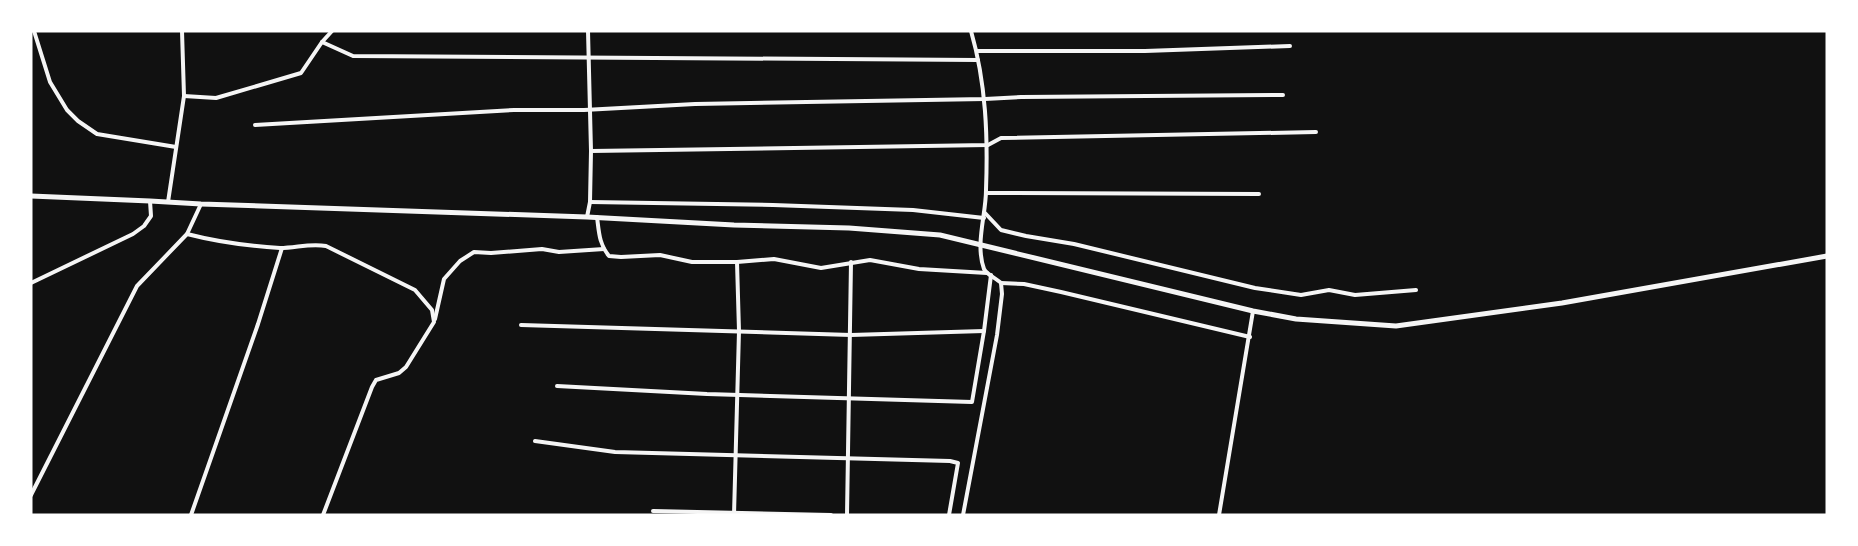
<svg xmlns="http://www.w3.org/2000/svg" width="1858" height="546" font-family="'Golos Text',sans-serif">
  <style>
    .lines { fill: none; stroke-linecap: round; stroke-linejoin: round }
    .minor { stroke: #f5f5f5; stroke-width: 4 }
    .secondary { stroke: #f5f5f5; stroke-width: 5 }
  </style>
  <rect width="100%" height="100%" fill="#111"/>
  <g class="lines">
    <!-- minor -->
    <g class="minor">
      <path d="M34,31L50,82L67,110L78,121L97,134L176,147"/>
      <path d="M322,42L353,56L978,60"/>
      <path d="M977,51H1145L1290,46"/>
      <path d="M184,96L216,98L301,73L322,42L332,31"/>
      <path d="M255,125L514,110H584L695,104L985,99L1021,97L1283,95"/>
      <path d="M591,151L988,145L1001,138L1316,132"/>
      <path d="M986,193L1259,194"/>
      <path d="M168,202L184,96L182,31"/>
      <path d="M590,202L773,205L913,210L984,218"/>
      <path d="M985,213L1001,230L1026,236L1074,244L1255,288L1301,295L1329,290L1355,295L1416,290"/>
      <path d="M587,217L590,202L591,151L588,31"/>
      <path d="M597,217C599,232 599,244 609,256L621,257L660,255L692,262H737L774,259L821,268L870,260L919,269L987,273"/>
      <path d="M187,234C218,242 248,246 280,248C296,248 310,243 326,246L415,290L432,310L434,322L406,367L399,373L376,380L372,387L323,515"/>
      <path d="M31,283L133,234L144,226L151,216L150,201"/>
      <path d="M1001,283L1024,284L1061,292L1250,337"/>
      <path d="M435,319L444,279L460,261L474,252L491,253L542,249L559,252L604,249"/>
      <path d="M521,325L851,335L984,331"/>
      <path d="M557,386L707,394L972,402L984,331L991,275"/>
      <path d="M535,441L615,452L950,461L958,463L949,515"/>
      <path d="M31,495L137,286L187,234L201,204"/>
      <path d="M653,511L831,515"/>
      <path d="M191,515L258,324L282,248"/>
      <path d="M734,515L739,331L737,262"/>
      <path d="M847,515L851,262"/>
      <path d="M963,515L997,335L1002,294L1001,283C996,278 987,275 984,269C975,244 986,215 986,190C988,136 986,83 971,31"/>
      <path d="M1219,515L1253,311"/>
    </g>
    <!-- secondary -->
    <path class="secondary" d="M31,196L150,201L201,204L587,217L734,225L849,228L940,235L1253,311L1296,319L1396,326L1562,303L1827,256"/>
  </g>
  <!-- border -->
  <rect width="1858" height="546" fill="none" stroke="#ffffff" stroke-width="65"/>
</svg>
